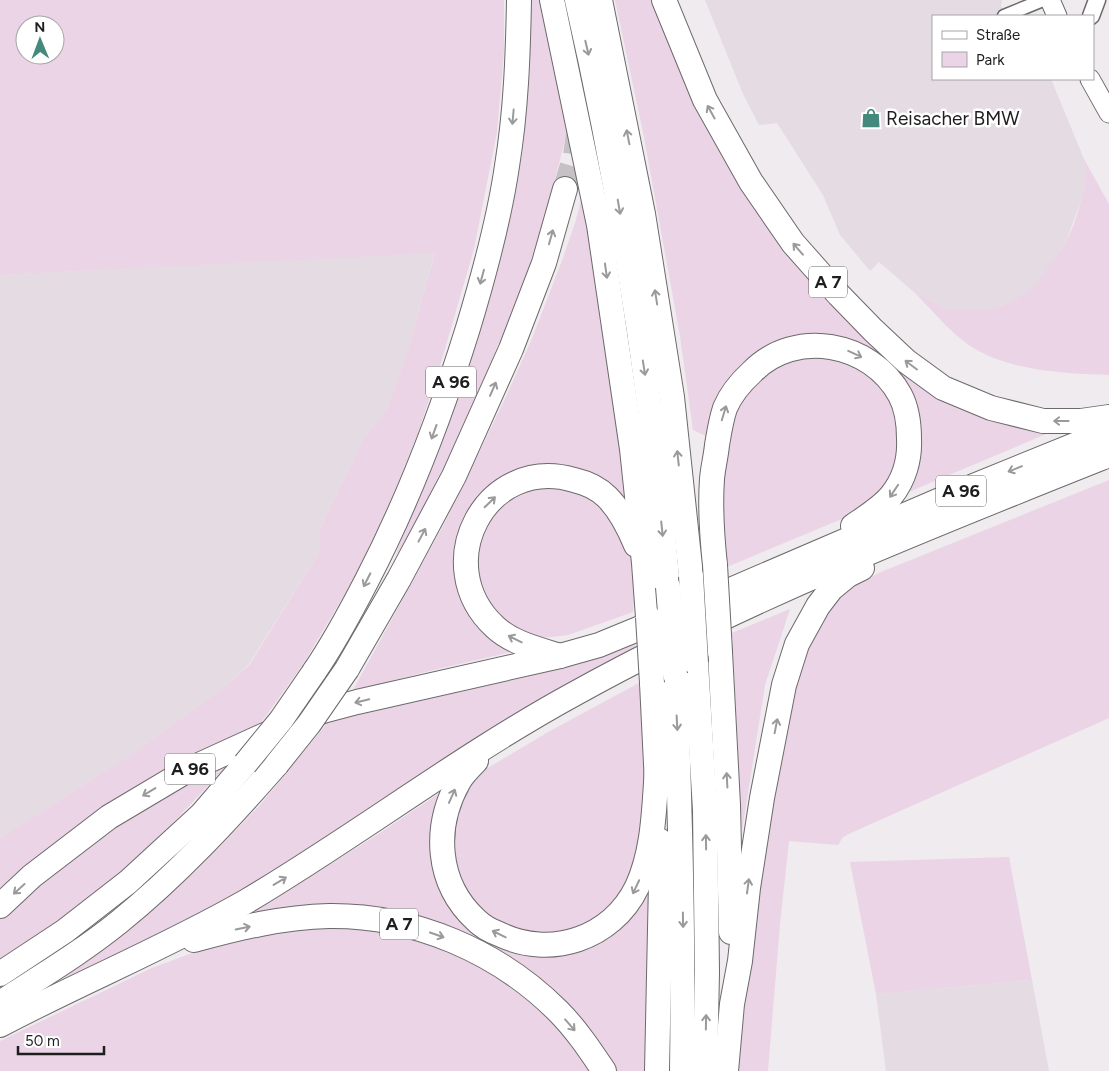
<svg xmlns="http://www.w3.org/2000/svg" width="1109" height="1071" font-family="Figtree,sans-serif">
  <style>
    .built { fill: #e5dbe3 }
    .green { fill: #ead4e6; fill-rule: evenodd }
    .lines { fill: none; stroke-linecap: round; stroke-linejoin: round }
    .motorway-tunnel { stroke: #c5c2c5; stroke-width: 24; stroke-dasharray: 24 12; stroke-linecap: butt }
    .minor-casing { stroke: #6c696b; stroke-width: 15 }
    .tertiary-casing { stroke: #6c696b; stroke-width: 19 }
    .secondary-casing { stroke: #6c696b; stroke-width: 21 }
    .motorway-casing { stroke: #6c696b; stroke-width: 26 }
    .minor { stroke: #fff; stroke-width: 12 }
    .tertiary { stroke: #fff; stroke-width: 16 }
    .secondary { stroke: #fff; stroke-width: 19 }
    .motorway { stroke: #fff; stroke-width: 24 }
    .motorway-bridge-casing { stroke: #6c696b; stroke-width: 26; stroke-linecap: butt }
    .motorway-bridge { stroke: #fff; stroke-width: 24 }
    .oneway { stroke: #9a9a9a }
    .labels { text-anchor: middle; stroke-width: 5; stroke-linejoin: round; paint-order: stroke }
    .shield { fill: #fff; stroke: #626262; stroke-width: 1 }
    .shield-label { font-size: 18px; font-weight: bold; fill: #1f1e1f }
    .poi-label { font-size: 19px; fill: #1f1e1f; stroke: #fff; text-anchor: start }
  </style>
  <rect width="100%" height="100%" fill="#efebee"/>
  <!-- built -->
  <g class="built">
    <path d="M705,0H1002L1001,6L1007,16H933V79H1051L1084,159L1086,178L1082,198L1065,244L1036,286L1011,302L987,310H949L915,293L879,262L870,271L840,235L823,195L777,123L759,125L743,94Z"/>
    <path d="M435,252L406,356L387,408L364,438L320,529V550L249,664L227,685L135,752L0,838V275Z"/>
    <path d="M1032,980L1049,1071H886L876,994Z"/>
  </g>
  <!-- green -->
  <g class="green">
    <path d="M0,0H504V51L497,132L474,249L440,366L418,433L387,511L356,575L302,666L257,728L0,894V838L135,752L227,685L250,664L320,550V529L364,438L387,408L406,356L435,253L0,275ZM25,25H55V55H25Z"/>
    <path d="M530,0H544L570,120L547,211L514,311L497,347L460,440L415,530L395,556L465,380L504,247L523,149L530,69Z"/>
    <path d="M615,0H657L707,119L903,368L1058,429L904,494L913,474L885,365L787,341L708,437L693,430L680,336L644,137Z"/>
    <path d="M1084,159L1109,204V375C1062,373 999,371 961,339C945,326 930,308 915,293L949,310H987L1011,302L1035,286L1065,244L1074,224L1082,198L1086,178Z"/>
    <path d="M583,193L629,504L522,473L458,566L520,650L425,672L352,692L445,522L505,399L533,336L563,258L575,223Z"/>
    <path d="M816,354L852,362L886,389L901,422L899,466L873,506L722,569L718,493L736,404L765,369Z"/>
    <path d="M1109,480V718L853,832L843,837L838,845L789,841L780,924L768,1071H738L745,1003L768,825L789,703L804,652L823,615L847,589L881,572Z"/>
    <path d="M561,483L602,500L632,554L635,587L633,612L568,635L543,638L515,631L485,603L474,568L484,522L515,491Z"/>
    <path d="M790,609L765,685L742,831L732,633Z"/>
    <path d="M635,641V653L238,897L47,990L137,923L195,872L260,805L293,765L332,717Z"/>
    <path d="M639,683L645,726L647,756L642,853L611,911L552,938L507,930L471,905L449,853L460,795L481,772L550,731Z"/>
    <path d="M235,756C188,808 140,860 84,903C57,924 28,943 0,962V917L95,837Z"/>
    <path d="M450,786L444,892L555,953L652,879L651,1071H612L463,937L246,917L374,837Z"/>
    <path d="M1009,857L1032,980L876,994L850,862Z"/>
    <path d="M371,926L473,958L549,1013L595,1071H0V1041L152,968L203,949L284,927Z"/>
  </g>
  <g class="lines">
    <!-- motorway-tunnel -->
    <path class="motorway-tunnel" d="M565,189L575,155L589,61"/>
    <defs>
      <path id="minor" d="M1004,16L1043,0"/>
      <path id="tertiary" d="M1091,16L1097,0"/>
      <g id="secondary">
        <path d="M1050,0L1057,16"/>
        <path d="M1090,79L1109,113"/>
      </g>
      <g id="motorway">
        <path d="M552,0L599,225L632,449L644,563L648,617"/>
        <path d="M577,0C608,135 632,272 650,410C658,468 662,528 668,587"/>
        <path d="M600,0L643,214L672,397L691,576"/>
        <path d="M664,0L705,100L751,182L793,243L839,295L873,330L906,361L943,388L991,408L1043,421H1081L1109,417"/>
        <path d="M715,565C712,537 710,507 712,479C713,467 716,456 717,445C719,433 721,420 725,408C731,394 741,382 752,372C795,328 871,342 900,395C907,408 909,425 909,439C910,459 904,480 891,496C881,508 866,517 853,526"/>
        <path d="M698,604L954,494L1109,431"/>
        <path d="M720,652L728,805L731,932"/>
        <path d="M560,656C538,649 512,643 495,627C428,565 486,454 574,480C587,483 598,488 607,497C621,511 629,528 636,545"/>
        <path d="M696,663L705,810L707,972L705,1071"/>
        <path d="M347,669L399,579L454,476L511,349L544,263L565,189"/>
        <path d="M314,672C334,643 351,611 367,580C409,499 441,415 468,328C484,275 499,221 507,166C516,111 518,55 519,0"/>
        <path d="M675,674C680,806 684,938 682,1071"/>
        <path d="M652,683L657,784"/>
        <path d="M476,761C470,767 463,774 459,781C433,827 436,883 476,920C482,926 491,931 499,934C550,959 612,939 637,887C654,850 654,808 657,768"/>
        <path d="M0,906L32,876L109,817L188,770L289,724L323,711L357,702L560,656L599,645L667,617"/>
        <path d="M194,940C238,928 283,917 329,916C413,915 498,951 558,1011C576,1029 590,1050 604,1071"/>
        <path d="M0,974L65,931L128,882L202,814L245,764"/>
        <path d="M0,1003C40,977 82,952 119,922C177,875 228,820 277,764"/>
        <path d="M0,1025C81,982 167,947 247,901C358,835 462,755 576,693C746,599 928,527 1109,455"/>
        <path d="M657,1071L661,882L659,840"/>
        <path d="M726,1071L732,1004L740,961L748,888L762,798L784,685L797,644L818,606L831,589L848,575L862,568"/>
      </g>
    </defs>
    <!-- minor casing -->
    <use href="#minor" class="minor-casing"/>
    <!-- tertiary casing -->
    <use href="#tertiary" class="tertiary-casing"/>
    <!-- secondary casing -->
    <use href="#secondary" class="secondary-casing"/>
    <!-- motorway casing -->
    <use href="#motorway" class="motorway-casing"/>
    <!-- minor -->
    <use href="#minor" class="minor"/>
    <!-- tertiary -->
    <use href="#tertiary" class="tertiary"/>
    <!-- secondary -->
    <use href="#secondary" class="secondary"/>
    <!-- motorway -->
    <use href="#motorway" class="motorway"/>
    <defs>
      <g id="motorway-bridge">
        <path d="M715,565L720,652"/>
        <path d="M691,576L696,663"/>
        <path d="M668,587L675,674"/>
        <path d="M648,617L652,683"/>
        <path d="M245,764L281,720L314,672"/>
        <path d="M277,764L309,724L347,669"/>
      </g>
    </defs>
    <!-- motorway-bridge casing -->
    <use href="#motorway-bridge" class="motorway-bridge-casing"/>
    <!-- motorway-bridge -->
    <use href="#motorway-bridge" class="motorway-bridge"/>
  </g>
  <!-- one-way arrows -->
  <defs><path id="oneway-shaft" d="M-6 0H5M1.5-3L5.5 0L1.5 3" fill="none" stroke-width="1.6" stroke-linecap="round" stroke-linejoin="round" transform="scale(1.25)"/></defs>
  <g class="oneway">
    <use href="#oneway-shaft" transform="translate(587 48) rotate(77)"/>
    <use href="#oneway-shaft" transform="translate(711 112) rotate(-119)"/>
    <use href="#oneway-shaft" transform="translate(513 117) rotate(95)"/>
    <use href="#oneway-shaft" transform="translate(628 137) rotate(-101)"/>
    <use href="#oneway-shaft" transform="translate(619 207) rotate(80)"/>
    <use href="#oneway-shaft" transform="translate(551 237) rotate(-74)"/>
    <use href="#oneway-shaft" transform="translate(798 249) rotate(-131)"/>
    <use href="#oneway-shaft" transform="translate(606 271) rotate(82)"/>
    <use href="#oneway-shaft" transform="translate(482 277) rotate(105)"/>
    <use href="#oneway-shaft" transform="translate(656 297) rotate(-99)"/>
    <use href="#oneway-shaft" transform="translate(855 354) rotate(25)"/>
    <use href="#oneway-shaft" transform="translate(911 365) rotate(-143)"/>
    <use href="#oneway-shaft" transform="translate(644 368) rotate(81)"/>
    <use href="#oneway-shaft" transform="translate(493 389) rotate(-66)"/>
    <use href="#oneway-shaft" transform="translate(724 413) rotate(-73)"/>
    <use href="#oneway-shaft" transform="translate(1061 421) rotate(180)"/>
    <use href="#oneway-shaft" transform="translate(434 432) rotate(110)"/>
    <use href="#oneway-shaft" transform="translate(678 458) rotate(-96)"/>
    <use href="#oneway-shaft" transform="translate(1015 469) rotate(158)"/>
    <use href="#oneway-shaft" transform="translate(894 491) rotate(124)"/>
    <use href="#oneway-shaft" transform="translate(490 502) rotate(-44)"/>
    <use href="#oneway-shaft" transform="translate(662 529) rotate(84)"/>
    <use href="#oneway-shaft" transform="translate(422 535) rotate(-62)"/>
    <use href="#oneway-shaft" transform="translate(367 580) rotate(117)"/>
    <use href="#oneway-shaft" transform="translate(515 639) rotate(-154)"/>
    <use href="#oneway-shaft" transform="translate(362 701) rotate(166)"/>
    <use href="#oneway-shaft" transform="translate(677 723) rotate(87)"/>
    <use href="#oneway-shaft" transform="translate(776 726) rotate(-79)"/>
    <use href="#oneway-shaft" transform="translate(727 780) rotate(-93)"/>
    <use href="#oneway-shaft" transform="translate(149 792) rotate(149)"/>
    <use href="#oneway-shaft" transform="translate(452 796) rotate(-66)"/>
    <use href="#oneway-shaft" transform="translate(706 842) rotate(-91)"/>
    <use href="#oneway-shaft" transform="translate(280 881) rotate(-31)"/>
    <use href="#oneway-shaft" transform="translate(748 886) rotate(-82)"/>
    <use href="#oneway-shaft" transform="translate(636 887) rotate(115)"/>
    <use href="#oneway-shaft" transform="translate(19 889) rotate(138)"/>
    <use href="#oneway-shaft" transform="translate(683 920) rotate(89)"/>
    <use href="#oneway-shaft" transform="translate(243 928) rotate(-12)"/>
    <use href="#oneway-shaft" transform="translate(499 934) rotate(-154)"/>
    <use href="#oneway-shaft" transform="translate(437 935) rotate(19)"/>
    <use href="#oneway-shaft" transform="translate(706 1022) rotate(-89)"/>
    <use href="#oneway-shaft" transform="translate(570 1025) rotate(49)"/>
  </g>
  <!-- icons -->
  <defs>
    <symbol id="shop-bare" viewBox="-9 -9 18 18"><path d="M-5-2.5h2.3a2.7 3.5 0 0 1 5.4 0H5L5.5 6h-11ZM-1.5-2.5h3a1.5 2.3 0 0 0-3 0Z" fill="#45897d" stroke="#fff" stroke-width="2.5" paint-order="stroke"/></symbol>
  </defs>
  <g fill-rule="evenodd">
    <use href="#shop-bare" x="857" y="104" width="28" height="28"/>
  </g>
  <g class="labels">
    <!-- shield labels -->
    <g class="shield">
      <rect x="809" y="266.5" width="38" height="31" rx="4"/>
      <rect x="426" y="366.5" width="50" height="31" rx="4"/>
      <rect x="936" y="475.5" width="50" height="31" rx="4"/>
      <rect x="165" y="753.5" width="50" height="31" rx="4"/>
      <rect x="380" y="908.5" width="38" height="31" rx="4"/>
    </g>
    <g class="shield-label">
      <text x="828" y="288">A 7</text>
      <text x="451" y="388">A 96</text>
      <text x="961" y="497">A 96</text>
      <text x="190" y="775">A 96</text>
      <text x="399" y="930">A 7</text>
    </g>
    <!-- poi labels -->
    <g class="poi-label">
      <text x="886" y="125">Reisacher BMW</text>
    </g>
  </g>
  <!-- legend -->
  <rect x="932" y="15" width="162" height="65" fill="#ffffff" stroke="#a5a5a5"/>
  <rect x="942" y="31" width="25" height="8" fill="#ffffff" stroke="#a5a5a5"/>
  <text x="976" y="40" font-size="15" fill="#1f1e1f">Straße</text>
  <rect x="942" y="52" width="25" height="15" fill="#ead4e6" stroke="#a5a5a5"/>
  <text x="976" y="65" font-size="15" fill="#1f1e1f">Park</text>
  <!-- north arrow -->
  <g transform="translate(40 40) rotate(359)"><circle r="24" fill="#ffffff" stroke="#a5a5a5"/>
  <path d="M0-4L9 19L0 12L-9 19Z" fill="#45897d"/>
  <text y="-8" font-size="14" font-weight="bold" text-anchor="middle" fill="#1f1e1f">N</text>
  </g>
  <!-- scale -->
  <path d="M18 1046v8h86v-8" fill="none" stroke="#1f1e1f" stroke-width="2.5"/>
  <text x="25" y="1046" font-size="15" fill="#1f1e1f" stroke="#ffffff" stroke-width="4" paint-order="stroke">50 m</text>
</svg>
